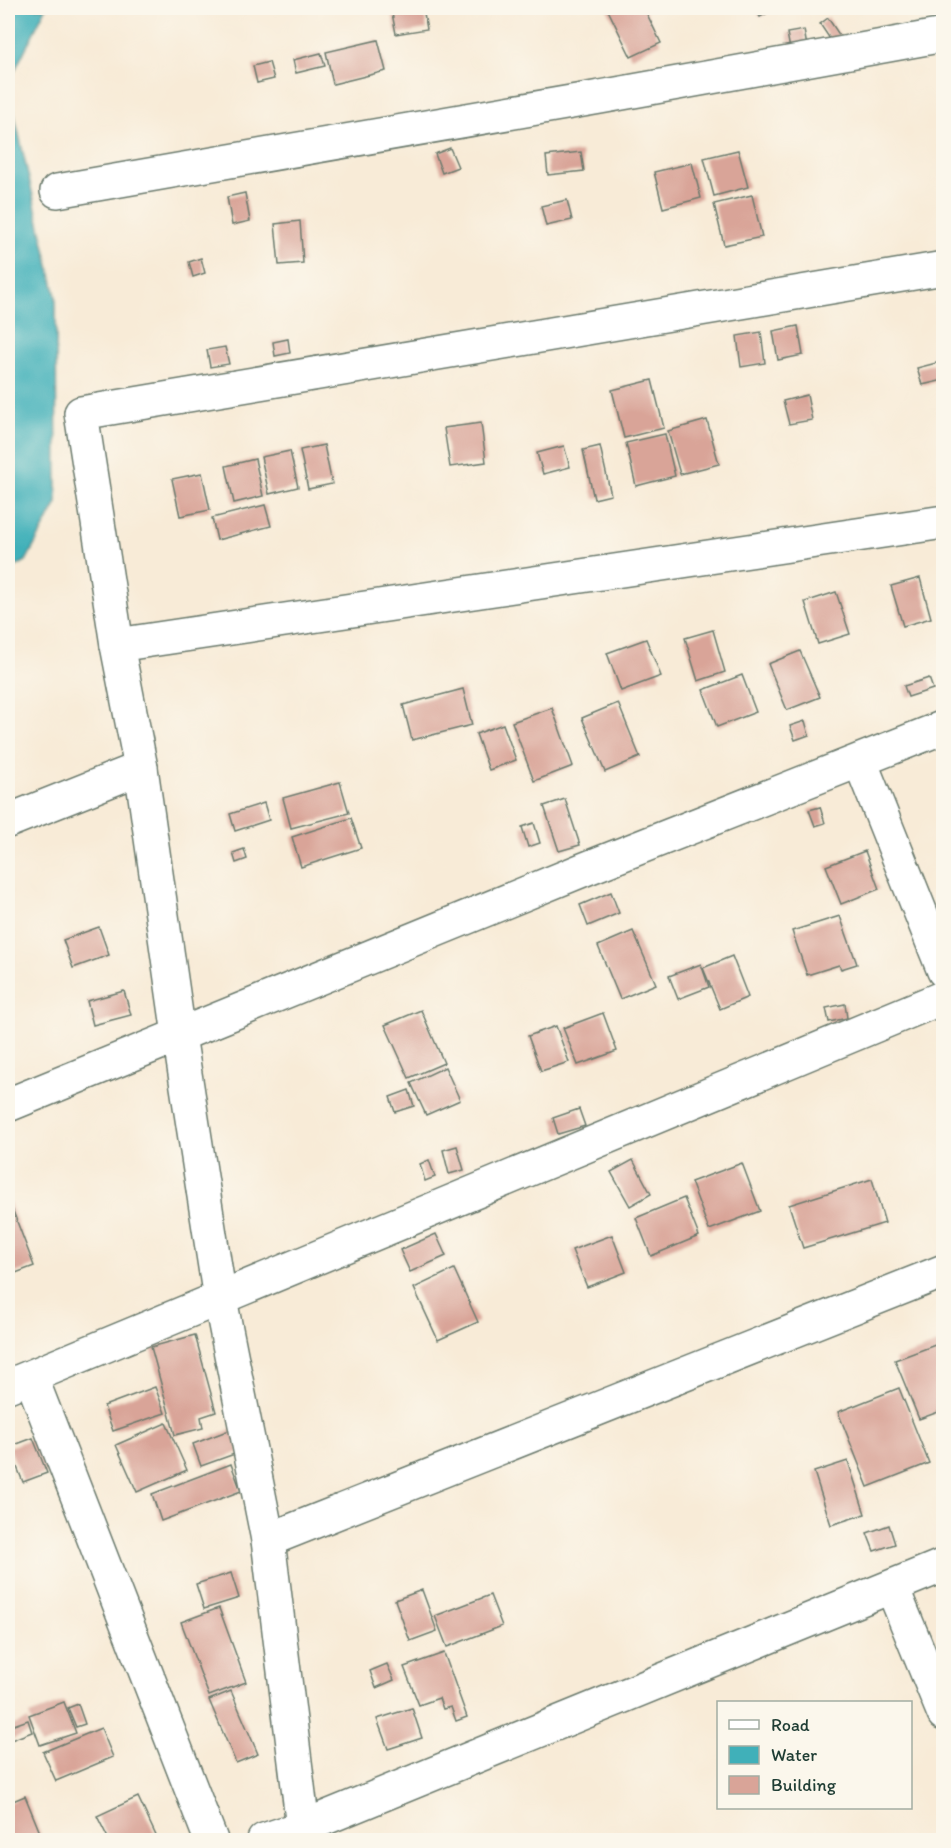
<svg xmlns="http://www.w3.org/2000/svg" width="951" height="1848" font-family="Itim,sans-serif">
<rect width="100%" height="100%" fill="#fbf7ec"/>
<filter id="ink" filterUnits="userSpaceOnUse"><feTurbulence type="fractalNoise" baseFrequency=".0167" numOctaves="2"/><feDisplacementMap in="SourceGraphic" scale="12" xChannelSelector="R" yChannelSelector="G"/><feConvolveMatrix kernelMatrix="1 2 1 2 8 2 1 2 1" color-interpolation-filters="sRGB"/></filter>
<filter id="wash" filterUnits="userSpaceOnUse"><feTurbulence type="fractalNoise" baseFrequency=".008" numOctaves="4" result="noise"/><feDisplacementMap in="SourceGraphic" scale="24" xChannelSelector="R" yChannelSelector="G"/><feGaussianBlur stdDeviation="1.35" result="paint"/><feColorMatrix in="noise" values="0 0 0 0 0 0 0 0 0 0 0 0 0 0 0 0 0 1.4 0 .05"/><feComposite in="paint" operator="in"/></filter>
<g filter="url(#wash)">
<rect width="100%" height="100%" fill="#f8ebd7"/>
<g fill="#40b0b9" stroke="#307676" stroke-width="1.5">
<polygon points="8,8 46,8 8,84"/>
<polygon points="8,87 56,296 57,503 26,561 8,571"/>
</g>
<g id="blocks">
<g fill="#d9a498">
<polygon points="391,8 423,8 427,29 396,34"/>
<polygon points="607,8 644,8 661,43 631,57"/>
<polygon points="755,8 777,8 760,17"/>
<polygon points="828,18 840,36 832,42 820,24"/>
<polygon points="804,30 808,52 791,55 787,33"/>
<polygon points="378,40 386,71 333,84 326,52"/>
<polygon points="321,53 325,66 296,73 293,60"/>
<polygon points="269,62 274,79 257,83 253,66"/>
<polygon points="450,148 458,167 442,173 435,154"/>
<polygon points="738,150 748,187 714,196 704,158"/>
<polygon points="581,152 584,171 548,175 546,156"/>
<polygon points="692,163 701,198 663,208 654,172"/>
<polygon points="245,193 250,221 232,225 227,197"/>
<polygon points="752,195 762,237 724,245 714,204"/>
<polygon points="567,200 572,220 546,226 541,206"/>
<polygon points="300,221 303,263 279,265 275,224"/>
<polygon points="201,258 205,273 193,277 189,262"/>
<polygon points="798,326 803,355 778,360 773,331"/>
<polygon points="761,332 765,363 741,367 737,336"/>
<polygon points="288,339 290,353 275,356 273,342"/>
<polygon points="225,347 229,364 210,367 207,350"/>
<polygon points="944,361 944,380 922,385 917,368"/>
<polygon points="652,380 664,428 624,438 612,390"/>
<polygon points="807,395 812,420 789,424 783,401"/>
<polygon points="707,420 719,464 680,474 668,431"/>
<polygon points="481,423 486,462 450,467 444,428"/>
<polygon points="665,434 675,476 636,486 626,443"/>
<polygon points="324,445 332,484 308,489 300,450"/>
<polygon points="564,446 570,467 543,474 537,453"/>
<polygon points="600,446 611,495 594,499 583,450"/>
<polygon points="290,451 298,487 269,494 261,457"/>
<polygon points="255,459 263,496 234,503 226,466"/>
<polygon points="202,473 210,510 180,516 172,479"/>
<polygon points="265,505 271,526 217,540 212,518"/>
<polygon points="920,578 931,618 903,626 891,586"/>
<polygon points="836,592 850,634 818,644 805,602"/>
<polygon points="713,630 725,672 698,681 685,638"/>
<polygon points="646,639 661,676 621,691 607,653"/>
<polygon points="800,651 820,697 787,710 768,664"/>
<polygon points="742,675 756,712 717,727 703,690"/>
<polygon points="929,678 933,689 908,697 904,686"/>
<polygon points="463,689 472,725 412,740 403,705"/>
<polygon points="618,703 640,757 605,772 582,718"/>
<polygon points="552,708 573,766 534,781 512,722"/>
<polygon points="805,721 809,735 795,740 790,726"/>
<polygon points="503,724 516,760 489,770 476,734"/>
<polygon points="340,782 349,813 291,828 283,798"/>
<polygon points="565,799 580,845 559,851 544,806"/>
<polygon points="264,803 269,820 235,831 230,814"/>
<polygon points="820,807 825,823 815,826 809,810"/>
<polygon points="351,818 361,848 301,867 292,837"/>
<polygon points="534,823 540,843 528,847 522,827"/>
<polygon points="244,849 247,859 236,863 233,853"/>
<polygon points="865,851 879,889 841,904 826,866"/>
<polygon points="611,892 619,913 588,926 580,905"/>
<polygon points="840,916 857,964 841,969 839,965 807,975 792,931"/>
<polygon points="99,927 109,955 73,968 63,940"/>
<polygon points="633,931 656,984 620,999 598,946"/>
<polygon points="732,956 748,997 720,1009 703,968"/>
<polygon points="701,964 709,987 678,999 669,976"/>
<polygon points="124,991 131,1015 93,1025 87,1001"/>
<polygon points="845,1004 847,1018 829,1022 826,1008"/>
<polygon points="421,1010 444,1063 409,1078 385,1025"/>
<polygon points="603,1013 617,1051 578,1065 563,1028"/>
<polygon points="556,1026 569,1062 541,1071 528,1036"/>
<polygon points="445,1067 460,1100 426,1115 411,1083"/>
<polygon points="409,1090 414,1106 395,1112 390,1097"/>
<polygon points="579,1109 585,1126 558,1134 553,1118"/>
<polygon points="457,1146 464,1170 449,1174 443,1150"/>
<polygon points="429,1160 435,1177 425,1181 420,1164"/>
<polygon points="633,1160 651,1194 630,1206 611,1172"/>
<polygon points="742,1163 760,1211 709,1230 691,1182"/>
<polygon points="872,1179 885,1223 803,1248 789,1205"/>
<polygon points="8,1198 34,1266 8,1276"/>
<polygon points="684,1198 699,1236 651,1256 636,1218"/>
<polygon points="436,1234 446,1256 410,1272 400,1250"/>
<polygon points="612,1235 626,1272 587,1287 572,1250"/>
<polygon points="454,1269 478,1322 438,1340 414,1288"/>
<polygon points="195,1335 216,1412 201,1417 203,1428 175,1435 151,1347"/>
<polygon points="943,1342 944,1410 919,1419 895,1360"/>
<polygon points="155,1387 165,1413 113,1431 104,1406"/>
<polygon points="899,1388 929,1463 868,1487 838,1412"/>
<polygon points="166,1423 187,1470 137,1492 116,1445"/>
<polygon points="232,1429 240,1452 201,1466 193,1444"/>
<polygon points="33,1438 47,1473 23,1482 9,1447"/>
<polygon points="848,1461 865,1514 831,1525 814,1472"/>
<polygon points="231,1464 241,1491 161,1521 152,1494"/>
<polygon points="889,1525 895,1544 874,1551 867,1533"/>
<polygon points="231,1573 239,1598 204,1609 196,1584"/>
<polygon points="422,1590 437,1631 410,1641 395,1600"/>
<polygon points="490,1595 502,1626 447,1647 435,1616"/>
<polygon points="219,1608 246,1682 209,1696 181,1622"/>
<polygon points="444,1653 467,1717 456,1721 451,1707 443,1709 439,1698 419,1705 404,1667"/>
<polygon points="387,1664 394,1680 376,1688 370,1671"/>
<polygon points="231,1691 258,1754 236,1763 209,1700"/>
<polygon points="64,1702 76,1733 40,1745 29,1715"/>
<polygon points="78,1704 85,1724 76,1727 68,1708"/>
<polygon points="412,1708 422,1738 388,1749 377,1719"/>
<polygon points="28,1720 32,1732 11,1740 8,1727"/>
<polygon points="101,1728 113,1757 56,1781 43,1752"/>
<polygon points="25,1796 43,1840 8,1840 8,1803"/>
<polygon points="138,1797 158,1840 109,1840 97,1816"/>
</g>
</g>
</g>
<g filter="url(#ink)">
<use href="#blocks" fill-opacity="0" stroke="#6b7a6d" stroke-width="1.5"/>
<g fill="none" stroke-linecap="round" stroke-linejoin="round">
<g stroke="#6b7a6d" stroke-width="36">
<g id="minor">
<polyline points="57,191 600,97 944,35"/>
<polyline points="117,645 944,522"/>
<polyline points="860,761 944,971"/>
<polyline points="8,821 141,768"/>
<polyline points="8,1105 585,869 944,727"/>
<polyline points="31,1377 211,1840"/>
<polyline points="8,1386 944,997"/>
<polyline points="268,1540 944,1271"/>
<polyline points="892,1587 944,1714"/>
<polyline points="303,1827 268,1540 220,1299 179,1035 141,768 117,645 81,413 944,268"/>
<polyline points="264,1840 303,1827 944,1565"/>
</g>
</g>
<use href="#minor" stroke="#fff" stroke-width="33"/>
</g>
</g>
<rect width="951" height="1848" fill="none" stroke="#fbf7ec" stroke-width="30"/>
<rect x="717" y="1701" width="195" height="108" fill="#fbf7ec" stroke="#a3ada2" stroke-width="1.5"/>
<rect x="729" y="1720" width="30" height="9" fill="#ffffff" stroke="#a3ada2" stroke-width="1.5"/>
<text x="771" y="1731" font-size="18" fill="#1f3d34">Road</text>
<rect x="729" y="1746" width="30" height="18" fill="#40b0b9" stroke="#a3ada2" stroke-width="1.5"/>
<text x="771" y="1761" font-size="18" fill="#1f3d34">Water</text>
<rect x="729" y="1776" width="30" height="18" fill="#d9a498" stroke="#a3ada2" stroke-width="1.5"/>
<text x="771" y="1791" font-size="18" fill="#1f3d34">Building</text>
</svg>
